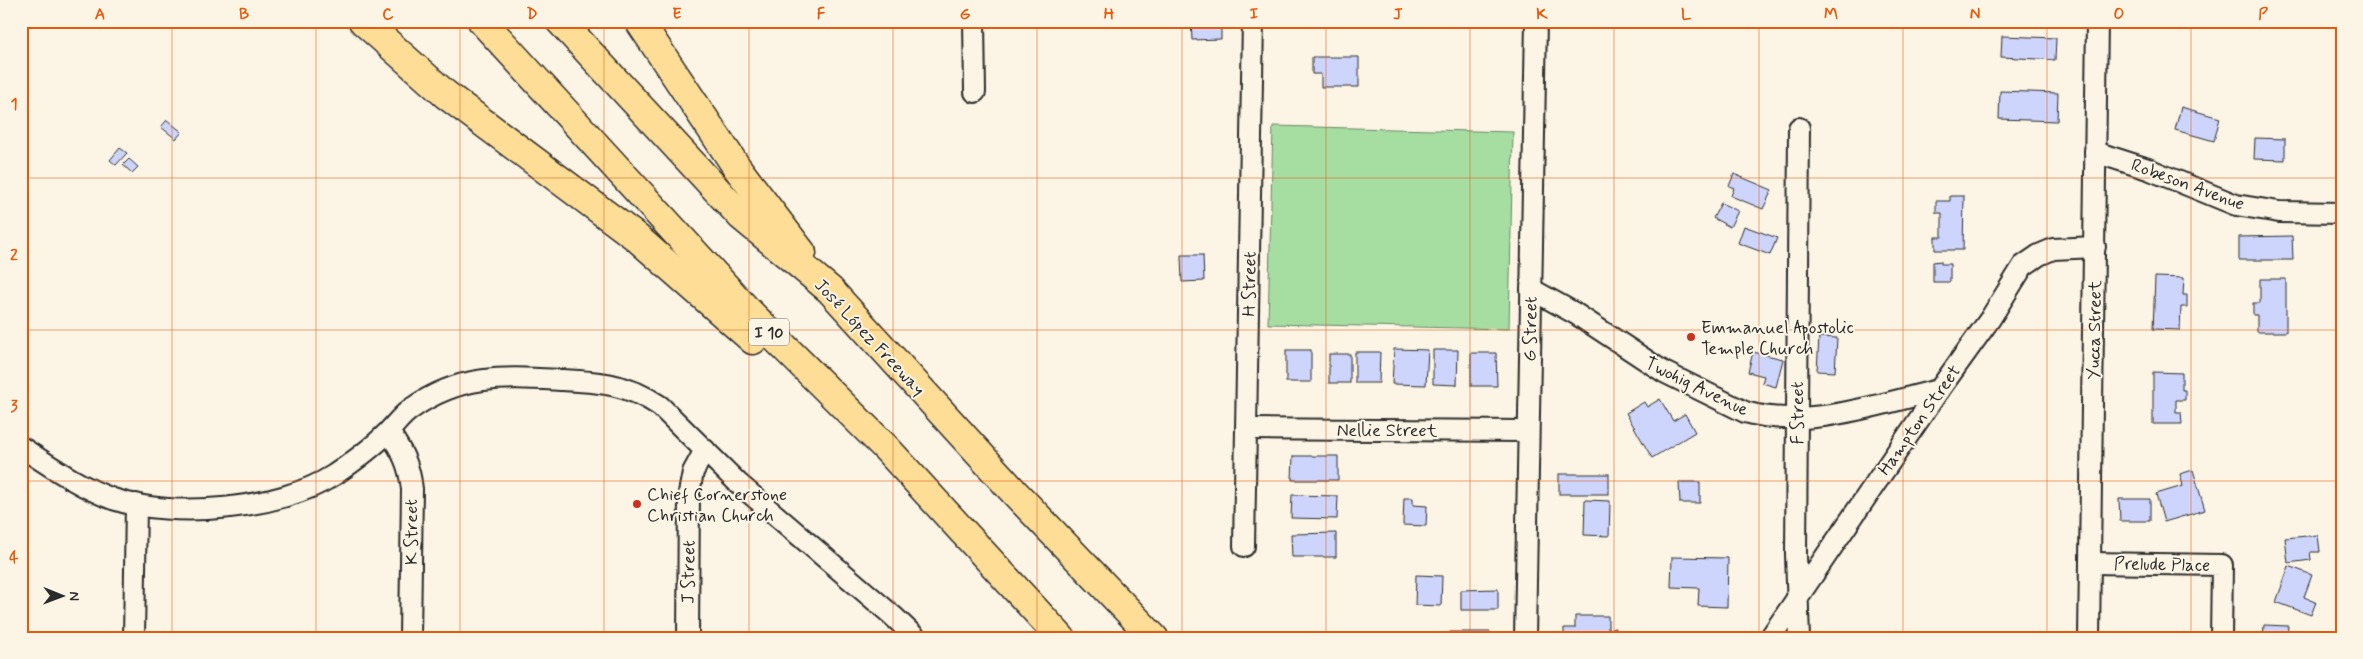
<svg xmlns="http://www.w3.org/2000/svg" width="2363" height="659" font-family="Mynerve,sans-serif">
<rect width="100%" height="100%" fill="#fcf5e5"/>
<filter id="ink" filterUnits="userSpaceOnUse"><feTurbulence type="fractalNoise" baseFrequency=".02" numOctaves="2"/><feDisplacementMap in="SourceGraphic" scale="10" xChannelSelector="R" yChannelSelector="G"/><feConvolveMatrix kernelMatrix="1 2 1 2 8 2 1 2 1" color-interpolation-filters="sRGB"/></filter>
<g filter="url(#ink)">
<polygon fill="#a6dea2" stroke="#688466" points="1273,126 1513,132 1509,329 1268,324"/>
<g fill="#cdd5fd" stroke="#2b2b2b">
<polygon points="1191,21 1221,21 1221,39 1192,40"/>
<polygon points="2002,36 2056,38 2055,60 2001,57"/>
<polygon points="1312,57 1359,57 1359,87 1321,87 1321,74 1312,74"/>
<polygon points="2000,91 2058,93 2057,121 1999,119"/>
<polygon points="2181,107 2220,118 2214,141 2175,130"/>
<polygon points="167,120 182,132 176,139 161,127"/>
<polygon points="2255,138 2285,139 2285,160 2254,159"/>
<polygon points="120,148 127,153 116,165 110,160"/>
<polygon points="129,159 138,167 132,173 123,165"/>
<polygon points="1734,174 1772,190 1763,209 1731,196 1734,188 1729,186"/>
<polygon points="1950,196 1964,196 1963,250 1935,250 1935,237 1942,237 1942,213 1936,213 1936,201 1950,201"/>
<polygon points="1721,203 1738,211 1730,227 1713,218"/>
<polygon points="1744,226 1777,238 1770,255 1738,243"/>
<polygon points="2292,236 2293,260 2239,260 2239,237"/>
<polygon points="1181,255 1203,255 1204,281 1182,282"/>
<polygon points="1941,261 1941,264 1950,264 1950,282 1933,282 1933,262"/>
<polygon points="2155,277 2184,278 2183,295 2187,295 2187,307 2181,307 2180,330 2153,329"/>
<polygon points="2260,279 2286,279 2286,332 2257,332 2257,315 2253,315 2253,303 2260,303"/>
<polygon points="1819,337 1837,338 1835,372 1817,371"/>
<polygon points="1394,349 1428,350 1426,385 1392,384"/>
<rect x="1286" y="350" width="25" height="32"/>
<polygon points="1433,350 1458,350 1457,385 1433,384"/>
<polygon points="1355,352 1380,352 1379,383 1355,383"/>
<polygon points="1753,352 1783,359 1776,387 1762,383 1764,376 1748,372"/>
<polygon points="1471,353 1496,353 1497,386 1471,386"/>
<rect x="1329" y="354" width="21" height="29"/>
<polygon points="2153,372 2182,373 2182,390 2185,390 2185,400 2176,400 2176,412 2181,412 2182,424 2153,424"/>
<polygon points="1660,399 1673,421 1685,414 1695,432 1652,458 1626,413 1644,402 1647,407"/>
<polygon points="1293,456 1338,456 1338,480 1292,480"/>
<polygon points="2193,470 2205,510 2164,522 2156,494 2183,486 2180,474"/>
<rect x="1559" y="474" width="50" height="20"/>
<polygon points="1679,482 1700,482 1700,503 1680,503"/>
<polygon points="1292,495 1338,496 1337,519 1291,518"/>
<polygon points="1404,498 1413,498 1413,505 1427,506 1426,526 1403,525"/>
<polygon points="2119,499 2150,499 2150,521 2120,521"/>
<polygon points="1585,500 1610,501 1609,536 1584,535"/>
<polygon points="1336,533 1336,557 1292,557 1291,534"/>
<polygon points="2318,535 2320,552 2310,552 2311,560 2288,563 2285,538"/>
<polygon points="1672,557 1728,558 1727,607 1698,606 1699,588 1671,587"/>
<polygon points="2289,566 2312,575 2304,597 2316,602 2311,615 2276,602"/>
<polygon points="1416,575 1442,576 1441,606 1415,605"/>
<polygon points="1498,589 1498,610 1461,610 1461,590"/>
<polygon points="1575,616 1608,616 1608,629 1616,628 1616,638 1564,638 1564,628 1575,628"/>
<polygon points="2264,625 2288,626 2287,638 2263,638"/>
<rect x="1450" y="632" width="40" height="6"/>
</g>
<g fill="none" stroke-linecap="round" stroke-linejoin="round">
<g stroke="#2b2b2b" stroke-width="24">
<g id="minor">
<polyline points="974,21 975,92"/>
<polyline points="1799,128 1796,555 1799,638"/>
<polyline points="2095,152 2148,169 2236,205 2279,212 2342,213"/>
<path d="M1531 289 1576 314 1664 372 1745 412C1808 430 1877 404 1939 390"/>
<polyline points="1246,429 1528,431"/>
<path d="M389 432C403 453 409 464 412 489L410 638"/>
<path d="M21 447C50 466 80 487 113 499 173 519 280 510 334 475 353 462 371 449 387 433 395 425 402 415 411 409 460 374 503 377 560 380 599 382 626 383 660 406L738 483 893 616 916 638"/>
<polyline points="1244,546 1253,21"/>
<polyline points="2090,563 2222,565 2221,638"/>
<polyline points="134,638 136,504"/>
<polyline points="688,638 689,493 693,472 705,450"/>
<polyline points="1525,638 1536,21"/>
<polyline points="1770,638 1939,390 1990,319 2023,266 2039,255 2053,249 2095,247"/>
<polyline points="2089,638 2097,21"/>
</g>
</g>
<g stroke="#2b2b2b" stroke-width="31">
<g id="highway">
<polyline points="363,21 445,94 636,237 753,340"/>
<polyline points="482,21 746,309 886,448 1061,638"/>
<polyline points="560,21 741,216 830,290 1015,493 1154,638"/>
<polyline points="639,21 738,169 802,253"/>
</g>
</g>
<use href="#minor" stroke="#fcf5e5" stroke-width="20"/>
<use href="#highway" stroke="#fedd96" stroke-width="28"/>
</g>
</g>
<path fill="none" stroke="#e8590c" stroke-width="1" stroke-opacity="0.55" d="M172 21V638M316 21V638M460 21V638M604 21V638M749 21V638M893 21V638M1037 21V638M1182 21V638M1326 21V638M1470 21V638M1614 21V638M1759 21V638M1903 21V638M2047 21V638M2191 21V638M21 178H2342M21 330H2342M21 481H2342"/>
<g fill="#c8321e" stroke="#fcf5e5" stroke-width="2">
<circle cx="1691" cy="337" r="5"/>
<circle cx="637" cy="504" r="5"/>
</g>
<g text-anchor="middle" stroke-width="4" stroke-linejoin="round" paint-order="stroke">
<rect fill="#fcf5e5" stroke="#6a6863" stroke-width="1" x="749" y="318.5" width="40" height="27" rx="4"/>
<g font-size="16" font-weight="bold" fill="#2b2b2b">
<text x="769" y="338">I 10</text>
</g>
<g font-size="18" fill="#2b2b2b" stroke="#fcf5e5">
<text transform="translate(2188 184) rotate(20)" y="6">Robeson Avenue</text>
<text transform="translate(1249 284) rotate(-89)" y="6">H Street</text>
<text transform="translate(1530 329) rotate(-89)" y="6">G Street</text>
<text transform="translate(2094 330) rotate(-89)" y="6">Yucca Street</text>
<text transform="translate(870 337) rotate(47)" y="6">José López Freeway</text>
<text transform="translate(1697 386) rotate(26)" y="6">Twohig Avenue</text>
<text transform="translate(1797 413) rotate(-90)" y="6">F Street</text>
<text transform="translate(1919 420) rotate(-55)" y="6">Hampton Street</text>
<text x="1387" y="436">Nellie Street</text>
<text transform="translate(411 532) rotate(-90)" y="6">K Street</text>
<text transform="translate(2162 564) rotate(1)" y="6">Prelude Place</text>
<text transform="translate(688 572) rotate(-89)" y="6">J Street</text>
</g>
<g font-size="18" fill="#2b2b2b" stroke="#fcf5e5" text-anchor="start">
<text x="1701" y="333">Emmanuel Apostolic<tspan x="1701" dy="21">Temple Church</tspan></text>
<text x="647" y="500">Chief Cornerstone<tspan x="647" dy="21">Christian Church</tspan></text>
</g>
</g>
<rect width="2363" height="659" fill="none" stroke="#fcf5e5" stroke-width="55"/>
<g transform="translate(62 596) rotate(91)" stroke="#fcf5e5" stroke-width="4" paint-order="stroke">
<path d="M0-4L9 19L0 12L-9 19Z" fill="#2b2b2b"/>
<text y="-8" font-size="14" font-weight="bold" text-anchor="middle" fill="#2b2b2b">N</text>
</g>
<rect x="28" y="28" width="2308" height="604" fill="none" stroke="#e8590c" stroke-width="2"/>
<g font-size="16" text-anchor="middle" font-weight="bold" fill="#e8590c">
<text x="100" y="19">A</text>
<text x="244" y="19">B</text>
<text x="388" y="19">C</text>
<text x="532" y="19">D</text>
<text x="677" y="19">E</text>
<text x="821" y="19">F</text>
<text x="965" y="19">G</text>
<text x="1109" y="19">H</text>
<text x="1254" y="19">I</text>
<text x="1398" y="19">J</text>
<text x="1542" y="19">K</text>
<text x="1686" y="19">L</text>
<text x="1831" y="19">M</text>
<text x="1975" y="19">N</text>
<text x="2119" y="19">O</text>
<text x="2263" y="19">P</text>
<text x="14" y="109">1</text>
<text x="14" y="260">2</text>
<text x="14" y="411">3</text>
<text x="14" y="562">4</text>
</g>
</svg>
